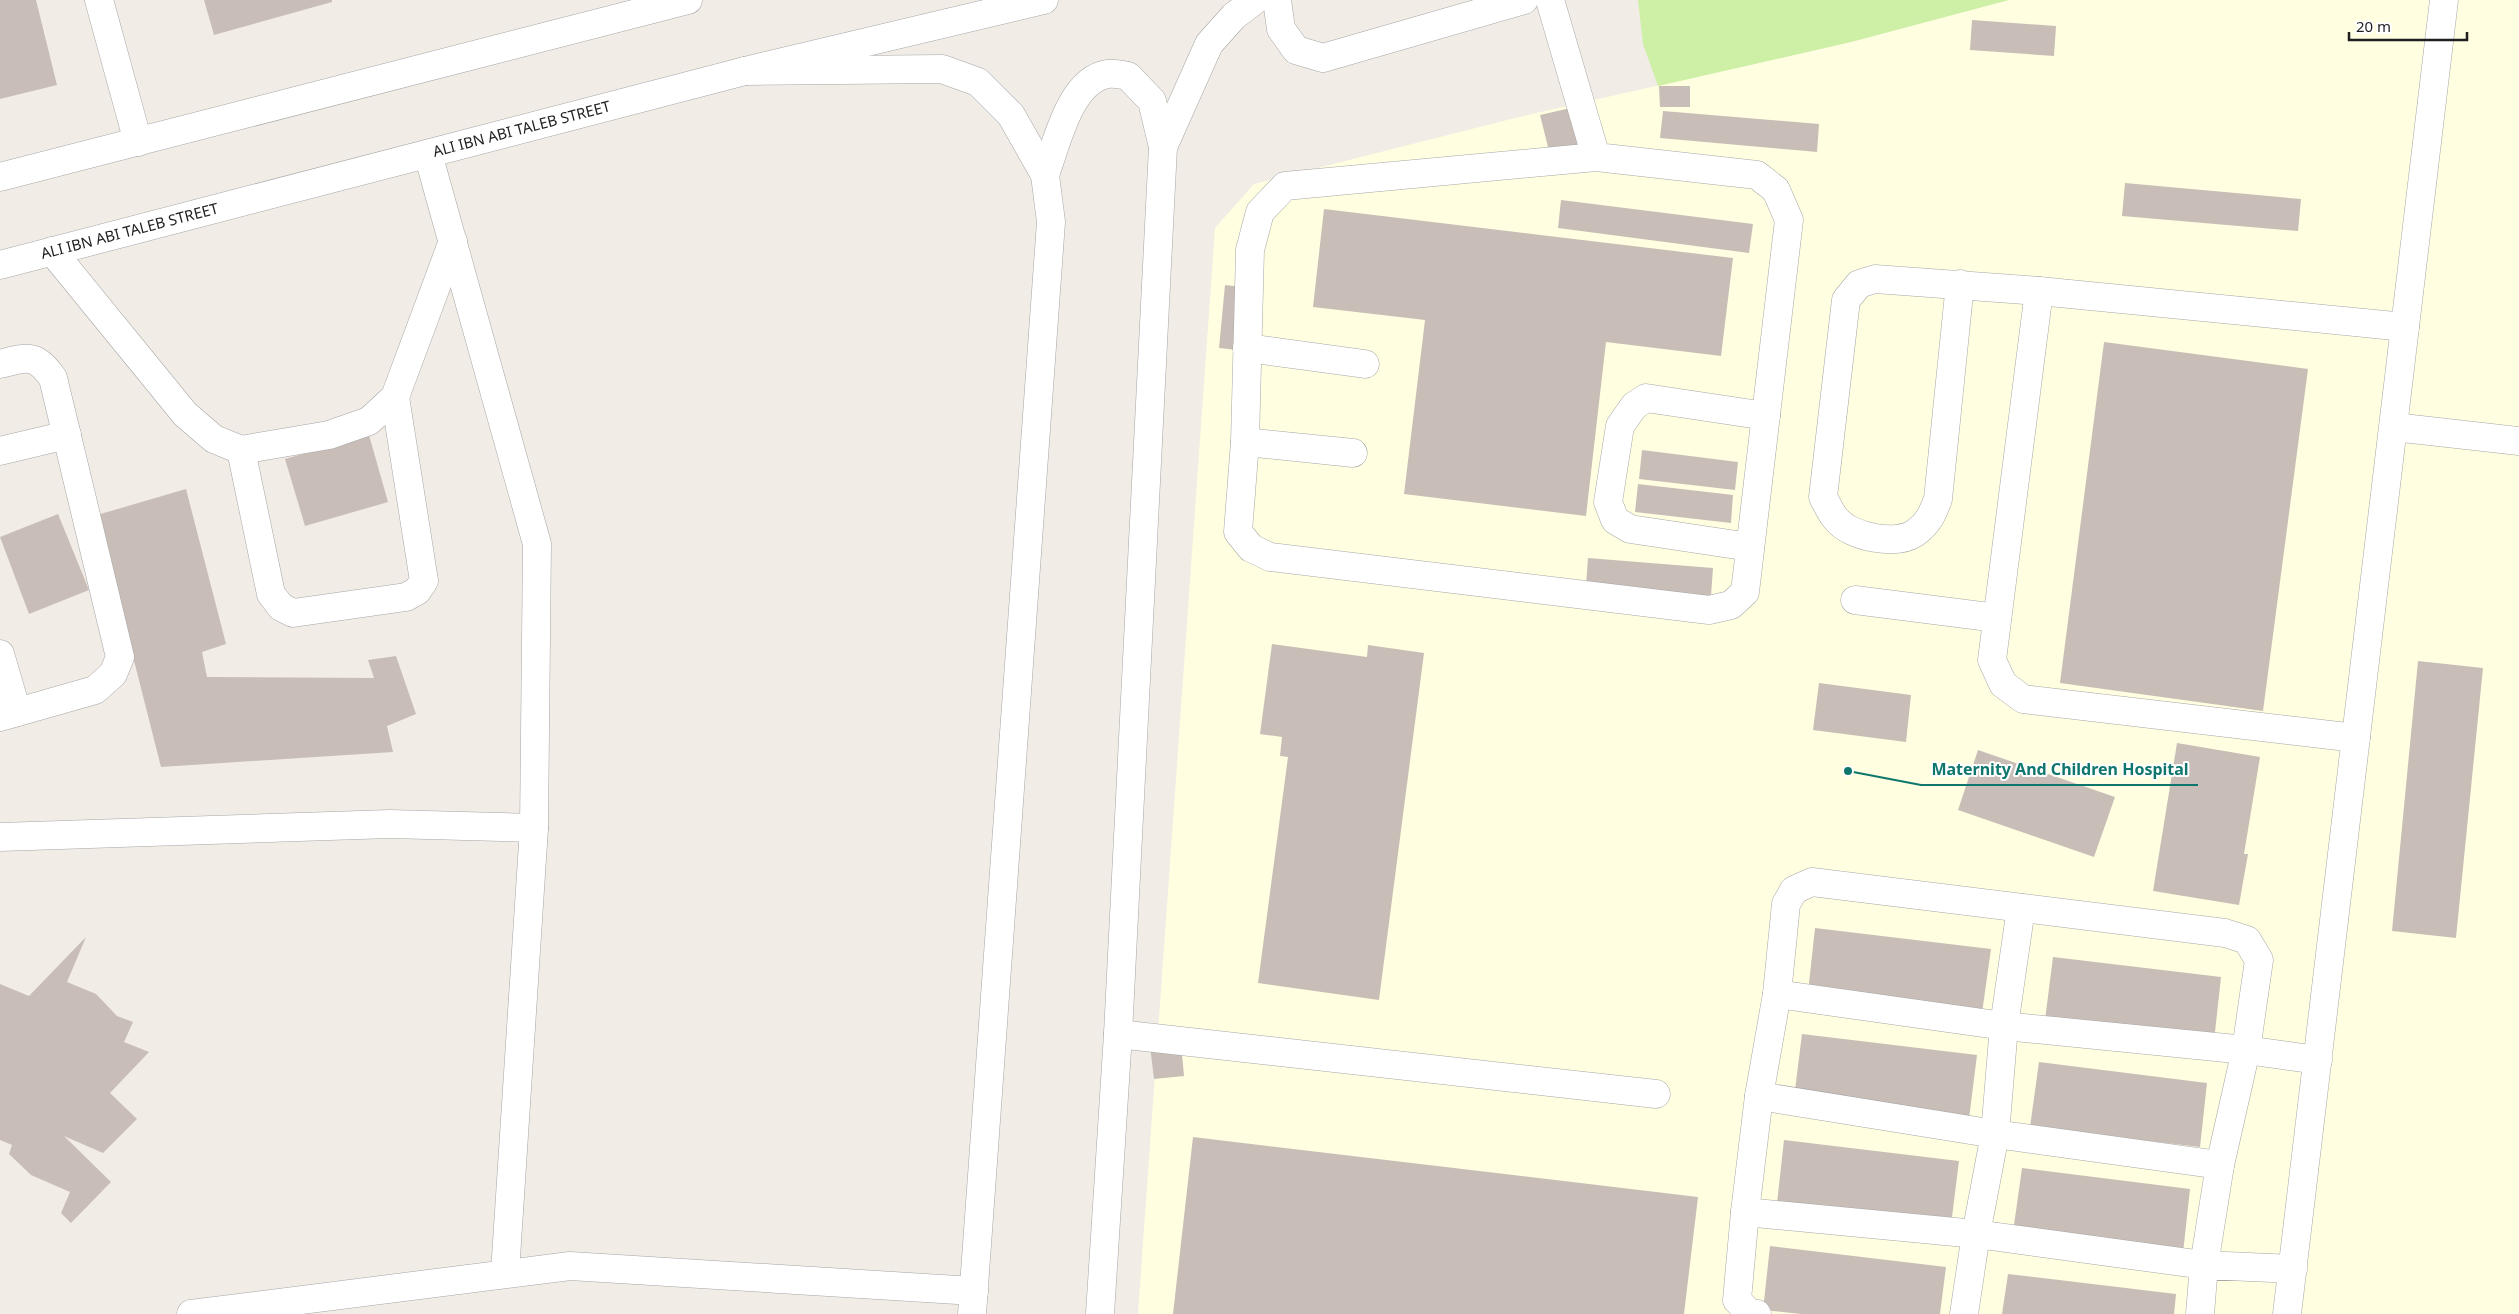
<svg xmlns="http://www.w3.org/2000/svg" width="2519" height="1314" font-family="'Noto Sans',sans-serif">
<rect width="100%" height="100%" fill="#f1ece5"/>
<polygon fill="#fffee0" points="2007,0 2519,0 2519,1314 1138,1314 1215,228 1254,184 1519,117 1851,42"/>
<polygon fill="#cdf0a6" points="1638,0 2009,0 1851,42 1658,86 1643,44"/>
<g fill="#c9beb7">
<polygon points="0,0 36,0 57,85 0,99"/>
<polygon points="204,0 332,0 332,2 214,35"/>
<polygon points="1972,20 2056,26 2054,56 1970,50"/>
<polygon points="1659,86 1690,86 1690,107 1660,107"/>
<polygon points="1575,107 1585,147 1550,155 1540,115"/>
<polygon points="1663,111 1819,124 1817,152 1660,138"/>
<polygon points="2125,183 2301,199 2298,231 2122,216"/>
<polygon points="1561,200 1753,224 1749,253 1558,228"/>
<polygon points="1324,209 1733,258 1721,356 1606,342 1586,516 1404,494 1425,320 1313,307"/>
<polygon points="1225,285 1243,287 1237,350 1219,348"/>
<polygon points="2104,342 2308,369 2263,711 2060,683"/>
<polygon points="369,435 388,502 305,526 285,459"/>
<polygon points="1642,450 1738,462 1735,490 1639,479"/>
<polygon points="1638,484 1733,495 1731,523 1635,512"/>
<polygon points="186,489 226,644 202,652 207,677 374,678 368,660 396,656 416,714 387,726 393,752 161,767 97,515"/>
<polygon points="58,514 89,590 29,614 0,537"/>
<polygon points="1588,558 1713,568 1711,596 1586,586"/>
<polygon points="1272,644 1367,657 1368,645 1424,653 1379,1000 1258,983 1288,757 1280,756 1282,737 1260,734"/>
<polygon points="2418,661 2483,668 2456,938 2392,931"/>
<polygon points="1819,683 1911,695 1906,742 1813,730"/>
<polygon points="2177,743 2260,757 2244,854 2248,854 2239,905 2153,891"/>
<polygon points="1978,750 2115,797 2094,857 1958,810"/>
<polygon points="1815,928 1991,949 1982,1013 1808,992"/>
<polygon points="86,937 67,982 96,994 117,1016 133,1022 124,1042 149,1052 110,1093 137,1119 103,1153 64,1136 111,1182 71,1223 61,1213 70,1192 31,1175 9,1154 12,1145 0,1140 0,984 29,996"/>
<polygon points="2053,957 2221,977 2214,1041 2045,1020"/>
<polygon points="1802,1034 1977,1055 1969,1119 1794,1098"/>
<polygon points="1181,1043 1184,1076 1154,1079 1150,1046"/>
<polygon points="2039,1062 2207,1083 2200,1147 2030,1127"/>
<polygon points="1193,1137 1698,1197 1684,1314 1173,1314"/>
<polygon points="1784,1140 1959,1161 1951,1225 1777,1203"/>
<polygon points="2022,1168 2190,1189 2183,1253 2013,1232"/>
<polygon points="1770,1246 1946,1267 1940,1314 1801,1314 1763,1310"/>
<polygon points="2008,1274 2176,1294 2174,1314 2002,1314"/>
</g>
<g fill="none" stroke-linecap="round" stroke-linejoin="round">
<g stroke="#a6a6a6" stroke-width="29">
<g id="minor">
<polyline points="99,0 138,142"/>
<polyline points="1277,0 1281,29 1296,50 1323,58 1524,0"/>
<polyline points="1550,0 1596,157 1757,175 1776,190 1789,220 1745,592 1731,605 1709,610 1270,557 1251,548 1238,532 1245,442 1250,250 1260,212 1285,186 1596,157"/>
<polyline points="745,71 942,69 978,82 1011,115 1045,175 1051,222 972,1314"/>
<polyline points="428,154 537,544 534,828 505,1273"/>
<path d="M1045 175C1056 145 1070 79 1108 74 1114 73 1122 75 1128 76L1152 101 1163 147"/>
<polyline points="0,177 688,0"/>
<polyline points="52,251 185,414 214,439 241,450 329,435 369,421 395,397 453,241"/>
<path id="s1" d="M0 265 745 71 1044 0"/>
<path d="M1960 284 1938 499C1933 513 1928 524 1915 533 1896 546 1851 537 1837 520 1831 514 1827 504 1823 497L1846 300 1859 284 1875 279 2039 291 2405 327"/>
<polyline points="2039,291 1992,660 2003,684 2023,699 2356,738"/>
<polyline points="1247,348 1365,364"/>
<path d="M0 364C28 357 35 353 53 378L120 657 113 674 95 690 0 717"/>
<polyline points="2394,427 2519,441"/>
<polyline points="1245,442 1353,453"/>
<polyline points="241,450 271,594 281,607 293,613 406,597 417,591 424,581 395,397"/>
<polyline points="0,451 67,435"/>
<polyline points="1750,547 1630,529 1615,520 1608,502 1620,426 1634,406 1646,398 1766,416"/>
<polyline points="1855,600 1997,618"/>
<polyline points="0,654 17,712"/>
<polyline points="0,837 390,824 534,828"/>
<polyline points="1777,994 2004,1026 2246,1050 2318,1060"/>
<polyline points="1118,1034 1656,1094"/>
<polyline points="1759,1096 1995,1134 2220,1165"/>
<polyline points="1745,1212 1737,1300 1749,1313 1757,1314"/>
<polyline points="191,1314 570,1266 974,1291"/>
<polyline points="1100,1314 1118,1034 1163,147 1209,44 1234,16 1255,0"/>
<polyline points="1964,1314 1976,1234 1995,1134 2004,1026 2021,908"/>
<polyline points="2200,1314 2204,1265 2220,1165 2246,1050 2259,960 2247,940 2225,933 1812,882 1794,890 1786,904 1777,994 1759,1096 1745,1212 1976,1234 2204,1265 2293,1269"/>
<polyline points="2287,1314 2444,0"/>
</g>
</g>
<use href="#minor" stroke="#fff" stroke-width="28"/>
</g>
<g text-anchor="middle" stroke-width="4" stroke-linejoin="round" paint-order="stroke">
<g font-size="15" fill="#1f1f1f" stroke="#fff">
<text dy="5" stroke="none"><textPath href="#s1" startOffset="539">ALI IBN ABI TALEB STREET</textPath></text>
<text dy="5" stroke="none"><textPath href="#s1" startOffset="134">ALI IBN ABI TALEB STREET</textPath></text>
</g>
</g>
<path fill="none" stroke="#0f766e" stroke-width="2" d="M1848 771L1921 785H2198"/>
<circle fill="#0f766e" stroke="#fff" stroke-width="2" cx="1848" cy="771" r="5"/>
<g font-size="16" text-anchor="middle" font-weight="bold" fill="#0f766e" stroke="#fff" stroke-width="4" stroke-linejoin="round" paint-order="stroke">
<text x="2060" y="775">Maternity And Children Hospital</text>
</g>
<path d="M2349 32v8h118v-8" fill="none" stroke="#1f1f1f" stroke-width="2.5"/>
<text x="2356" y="32" font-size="15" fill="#1f1f1f" stroke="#ffffff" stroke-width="4" paint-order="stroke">20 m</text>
</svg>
